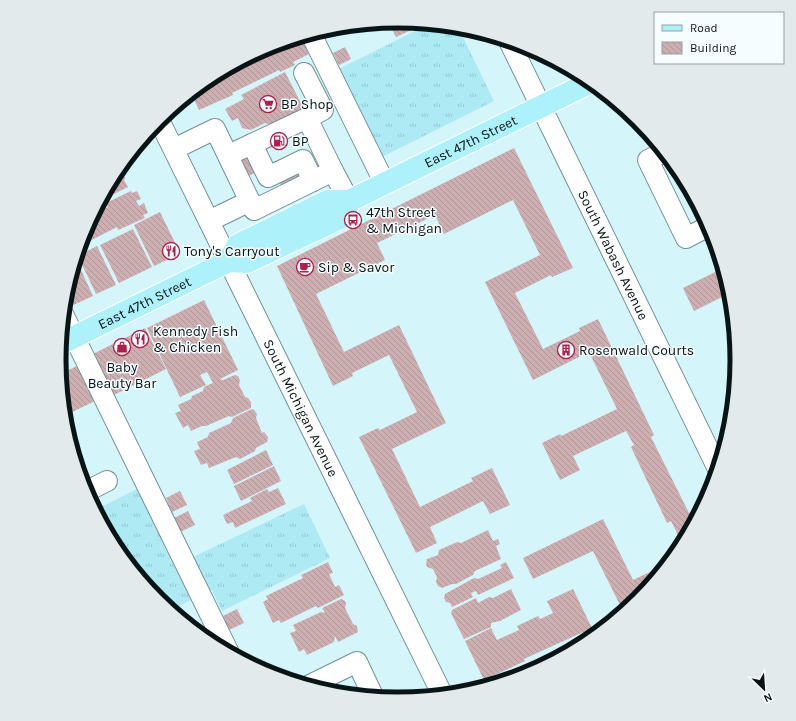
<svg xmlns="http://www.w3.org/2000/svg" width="796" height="721" font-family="Karla,sans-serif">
<defs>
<pattern id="grass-tufts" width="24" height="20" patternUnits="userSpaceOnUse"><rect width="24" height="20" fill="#adeaf3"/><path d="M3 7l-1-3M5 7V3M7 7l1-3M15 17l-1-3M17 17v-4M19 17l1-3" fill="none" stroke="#93c8cf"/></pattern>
<pattern id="building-back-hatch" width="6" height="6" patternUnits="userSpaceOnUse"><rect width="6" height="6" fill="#cdafb2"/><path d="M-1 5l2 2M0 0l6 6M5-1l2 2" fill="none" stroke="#af9698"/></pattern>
</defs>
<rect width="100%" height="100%" fill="#d4f6fb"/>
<g fill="url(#grass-tufts)">
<polygon points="429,24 458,27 494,101 380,158 335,71"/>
<polygon points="137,489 174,566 304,504 330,558 222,611 212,590 170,610 158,600 116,549 95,510"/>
</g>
<g fill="url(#building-back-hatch)">
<polygon points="398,21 414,23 424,24 396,37 388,22"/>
<polygon points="301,37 309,54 293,62 295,65 280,72 279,70 232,93 233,95 199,110 191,93 201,85 223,74 225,70 229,68 233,69 251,60 250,57 273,45"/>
<polygon points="345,47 351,59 339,65 333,53"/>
<polygon points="285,72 305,111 276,126 265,123 251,130 242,128 238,118 232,121 225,109 244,99 241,95"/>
<polygon points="514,148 573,268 552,277 551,275 515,293 543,349 580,331 579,328 598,319 654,435 651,437 689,513 693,511 697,518 683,545 671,521 667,523 631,447 634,445 626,431 573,456 580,470 560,480 542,443 560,434 561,436 617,409 589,352 533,380 485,282 540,255 513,200 444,234 435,215 377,243 385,260 316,294 344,352 399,325 446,423 392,449 420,507 473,481 471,478 492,468 510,505 490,514 483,501 430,527 437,543 416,553 359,437 378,428 380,430 417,412 389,355 352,373 353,376 333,386 277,266"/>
<polygon points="248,150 257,172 241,179 231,158"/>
<polygon points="297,167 306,183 285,193 277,177"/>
<polygon points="120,171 123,172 125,178 124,180 128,187 106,198 106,200 100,204 115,173"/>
<polygon points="131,191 132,193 137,191 141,199 136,201 139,206 144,203 148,213 143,215 145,218 118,230 117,227 86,243 83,236 93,213 108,207 106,203"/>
<polygon points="160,212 178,249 177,255 154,266 134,225"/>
<polygon points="133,229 152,267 119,283 100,245"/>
<polygon points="97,246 116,285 96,294 78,256"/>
<polygon points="76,259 93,296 71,306 66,304 64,301 65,294"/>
<polygon points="723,268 730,293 694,311 683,288"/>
<polygon points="204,300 238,370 220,379 223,380 235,375 238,376 240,380 239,385 245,397 248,398 251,402 251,408 232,417 229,416 206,426 202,426 191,431 188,425 183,428 175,413 181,411 178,405 191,399 192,396 203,391 204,387 213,383 207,372 200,375 206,385 180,397 147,328"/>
<polygon points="145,328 166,369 112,396 91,355"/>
<polygon points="77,366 95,401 64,416 60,374"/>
<polygon points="736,372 735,381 734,393 727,377"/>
<polygon points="252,409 254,410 257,414 256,418 262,433 264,432 268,437 267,442 256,448 255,451 240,459 236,457 209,468 207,463 201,465 194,451 200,449 197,442 208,437 209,433 231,423 233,418"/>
<polygon points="266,450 273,465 234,484 227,470"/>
<polygon points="274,466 281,481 241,501 234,486"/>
<polygon points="278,488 286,504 235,528 233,522 227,524 223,515 252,501 250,498 267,489 269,492"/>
<polygon points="180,491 187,505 172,512 166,498"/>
<polygon points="188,511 195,525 180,532 174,518"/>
<polygon points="603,519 633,580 669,563 638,601 623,611 593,551 533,579 523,558"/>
<polygon points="488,530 493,541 498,539 500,544 496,546 501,559 475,571 473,575 456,584 452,584 442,588 438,586 436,582 437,577 433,569 427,567 426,564 427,559 438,555 439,550 457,542 461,543"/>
<polygon points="328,562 333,573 329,574 335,587 339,585 344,595 318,608 316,606 281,623 279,620 273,623 263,602 268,599 266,596 303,578 301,575"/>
<polygon points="506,562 514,578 478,595 476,591 471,593 473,597 452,607 450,603 446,602 444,598 445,594 474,578 478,579 502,568 500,565"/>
<polygon points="511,589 521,610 500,621 491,623 491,627 464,639 451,613 452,610 476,598 478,603 489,597 493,598"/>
<polygon points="573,589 592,628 524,659 525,661 484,680 465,641 491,628 497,640 519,630 517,626 538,616 540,619 553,613 547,601"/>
<polygon points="341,599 345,601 346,604 345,608 353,624 357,626 358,632 338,642 335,636 334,642 307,655 304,649 299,652 290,633 296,631 293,625 321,612 325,613 322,608"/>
<polygon points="237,609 244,623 229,630 223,616"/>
<polygon points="195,623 202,637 189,626"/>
</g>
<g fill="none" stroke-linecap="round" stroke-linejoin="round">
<g stroke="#719095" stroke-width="22">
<g id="minor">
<polyline points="311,34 385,184"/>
<path id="s1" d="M509 41 718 469"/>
<polyline points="304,73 323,110 307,118"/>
<path id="s2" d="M159 120 443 696"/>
<polyline points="252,144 307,118 333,171"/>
<polyline points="174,149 215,129 254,210 333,171 349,201"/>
<polyline points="664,152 648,160 686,238 709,226"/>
<polyline points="228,155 252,144 268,177 303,160 313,181"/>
<polyline points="209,221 250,201"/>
<polyline points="63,314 229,653"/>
<polyline points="85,492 107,481"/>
<polyline points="308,686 357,662 374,698"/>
</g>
</g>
<g stroke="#fff" stroke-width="24">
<g id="major">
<path id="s3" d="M229 261 238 245 328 201H349L591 82"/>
<path id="s4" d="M60 344 229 261 247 262 344 216 349 201"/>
</g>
</g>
<use href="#minor" stroke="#fff" stroke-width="20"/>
<use href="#major" stroke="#adf1fb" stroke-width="22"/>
</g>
<defs>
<g id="supermarket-ring" transform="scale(0.9)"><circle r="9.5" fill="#f6fdfe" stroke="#b01e4b" stroke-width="1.5"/><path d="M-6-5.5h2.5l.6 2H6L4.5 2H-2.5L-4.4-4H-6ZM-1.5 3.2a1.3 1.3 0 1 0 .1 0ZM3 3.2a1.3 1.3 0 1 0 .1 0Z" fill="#b01e4b"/></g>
<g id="fuel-ring" transform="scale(0.9)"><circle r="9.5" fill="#f6fdfe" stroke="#b01e4b" stroke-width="1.5"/><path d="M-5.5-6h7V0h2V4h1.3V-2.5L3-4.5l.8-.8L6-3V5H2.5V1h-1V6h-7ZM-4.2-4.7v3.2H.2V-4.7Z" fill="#b01e4b"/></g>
<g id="bus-ring" transform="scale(0.9)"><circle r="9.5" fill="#f6fdfe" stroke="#b01e4b" stroke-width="1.5"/><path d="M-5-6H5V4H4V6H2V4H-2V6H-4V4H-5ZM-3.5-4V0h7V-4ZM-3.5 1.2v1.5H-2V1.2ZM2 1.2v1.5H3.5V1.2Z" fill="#b01e4b"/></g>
<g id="restaurant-ring" transform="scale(0.9)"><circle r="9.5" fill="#f6fdfe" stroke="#b01e4b" stroke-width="1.5"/><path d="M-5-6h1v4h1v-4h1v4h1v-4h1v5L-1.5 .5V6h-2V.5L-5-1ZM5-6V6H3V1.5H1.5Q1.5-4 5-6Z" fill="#b01e4b"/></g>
<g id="cafe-ring" transform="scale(0.9)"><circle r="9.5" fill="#f6fdfe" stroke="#b01e4b" stroke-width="1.5"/><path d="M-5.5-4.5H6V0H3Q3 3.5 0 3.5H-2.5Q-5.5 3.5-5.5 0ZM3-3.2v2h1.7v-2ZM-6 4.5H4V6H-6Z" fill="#b01e4b"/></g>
<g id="shop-ring" transform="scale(0.9)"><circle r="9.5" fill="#f6fdfe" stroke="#b01e4b" stroke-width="1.5"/><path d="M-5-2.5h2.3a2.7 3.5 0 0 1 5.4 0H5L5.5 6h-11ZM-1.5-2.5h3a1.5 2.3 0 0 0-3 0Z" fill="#b01e4b"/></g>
<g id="building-ring" transform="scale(0.9)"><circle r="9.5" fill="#f6fdfe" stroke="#b01e4b" stroke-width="1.5"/><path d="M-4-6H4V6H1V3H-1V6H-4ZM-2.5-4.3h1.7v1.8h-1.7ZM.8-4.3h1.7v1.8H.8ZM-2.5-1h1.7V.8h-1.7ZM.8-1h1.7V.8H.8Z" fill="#b01e4b"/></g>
</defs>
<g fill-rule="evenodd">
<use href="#supermarket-ring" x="268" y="104"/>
<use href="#fuel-ring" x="279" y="141"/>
<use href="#bus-ring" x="353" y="220"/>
<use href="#restaurant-ring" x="171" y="251"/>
<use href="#cafe-ring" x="305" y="267"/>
<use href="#restaurant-ring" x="140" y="339"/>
<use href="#shop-ring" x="122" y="347"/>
<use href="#building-ring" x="566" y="350"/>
</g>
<g text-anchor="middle" stroke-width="3" stroke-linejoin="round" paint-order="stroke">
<g font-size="14" fill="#081415" stroke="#f6fdfe" text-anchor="start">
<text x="281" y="109">BP Shop</text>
<text x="292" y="146">BP</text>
<text x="366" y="217">47th Street<tspan x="366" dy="16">&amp; Michigan</tspan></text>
<text x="184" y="256">Tony's Carryout</text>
<text x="318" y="272">Sip &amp; Savor</text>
<text x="153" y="336">Kennedy Fish<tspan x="153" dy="16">&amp; Chicken</tspan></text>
<text x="579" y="355">Rosenwald Courts</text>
<text x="122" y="372" text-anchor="middle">Baby<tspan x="122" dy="16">Beauty Bar</tspan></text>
</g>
<g font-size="14" fill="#081415" stroke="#f6fdfe">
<text dy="5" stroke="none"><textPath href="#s3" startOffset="275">East 47th Street</textPath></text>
<text dy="5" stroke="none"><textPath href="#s1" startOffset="238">South Wabash Avenue</textPath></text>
<text dy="5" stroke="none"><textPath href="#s4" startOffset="94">East 47th Street</textPath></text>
<text dy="5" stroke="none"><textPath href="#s2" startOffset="321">South Michigan Avenue</textPath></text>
</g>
</g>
<path d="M0 0H796V721H0ZM66 360a332 332 0 1 1 664 0a332 332 0 1 1-664 0Z" fill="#e3eaeb" fill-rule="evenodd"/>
<path fill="none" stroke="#081415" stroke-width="5" d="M66 360a332 332 0 1 1 664 0a332 332 0 1 1-664 0Z"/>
<rect x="654" y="12" width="130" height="52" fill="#f6fdfe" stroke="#97a0a1"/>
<rect x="662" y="25" width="20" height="6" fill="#adf1fb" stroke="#97a0a1"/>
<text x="690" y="32" font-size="12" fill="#081415">Road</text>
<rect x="662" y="42" width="20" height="12" fill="url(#building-back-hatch)" stroke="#97a0a1"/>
<text x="690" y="52" font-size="12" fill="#081415">Building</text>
<g transform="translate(764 689) rotate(155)" stroke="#f6fdfe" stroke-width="3" paint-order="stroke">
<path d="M0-3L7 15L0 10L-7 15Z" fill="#081415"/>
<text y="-6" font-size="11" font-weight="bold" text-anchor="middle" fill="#081415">N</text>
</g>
</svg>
